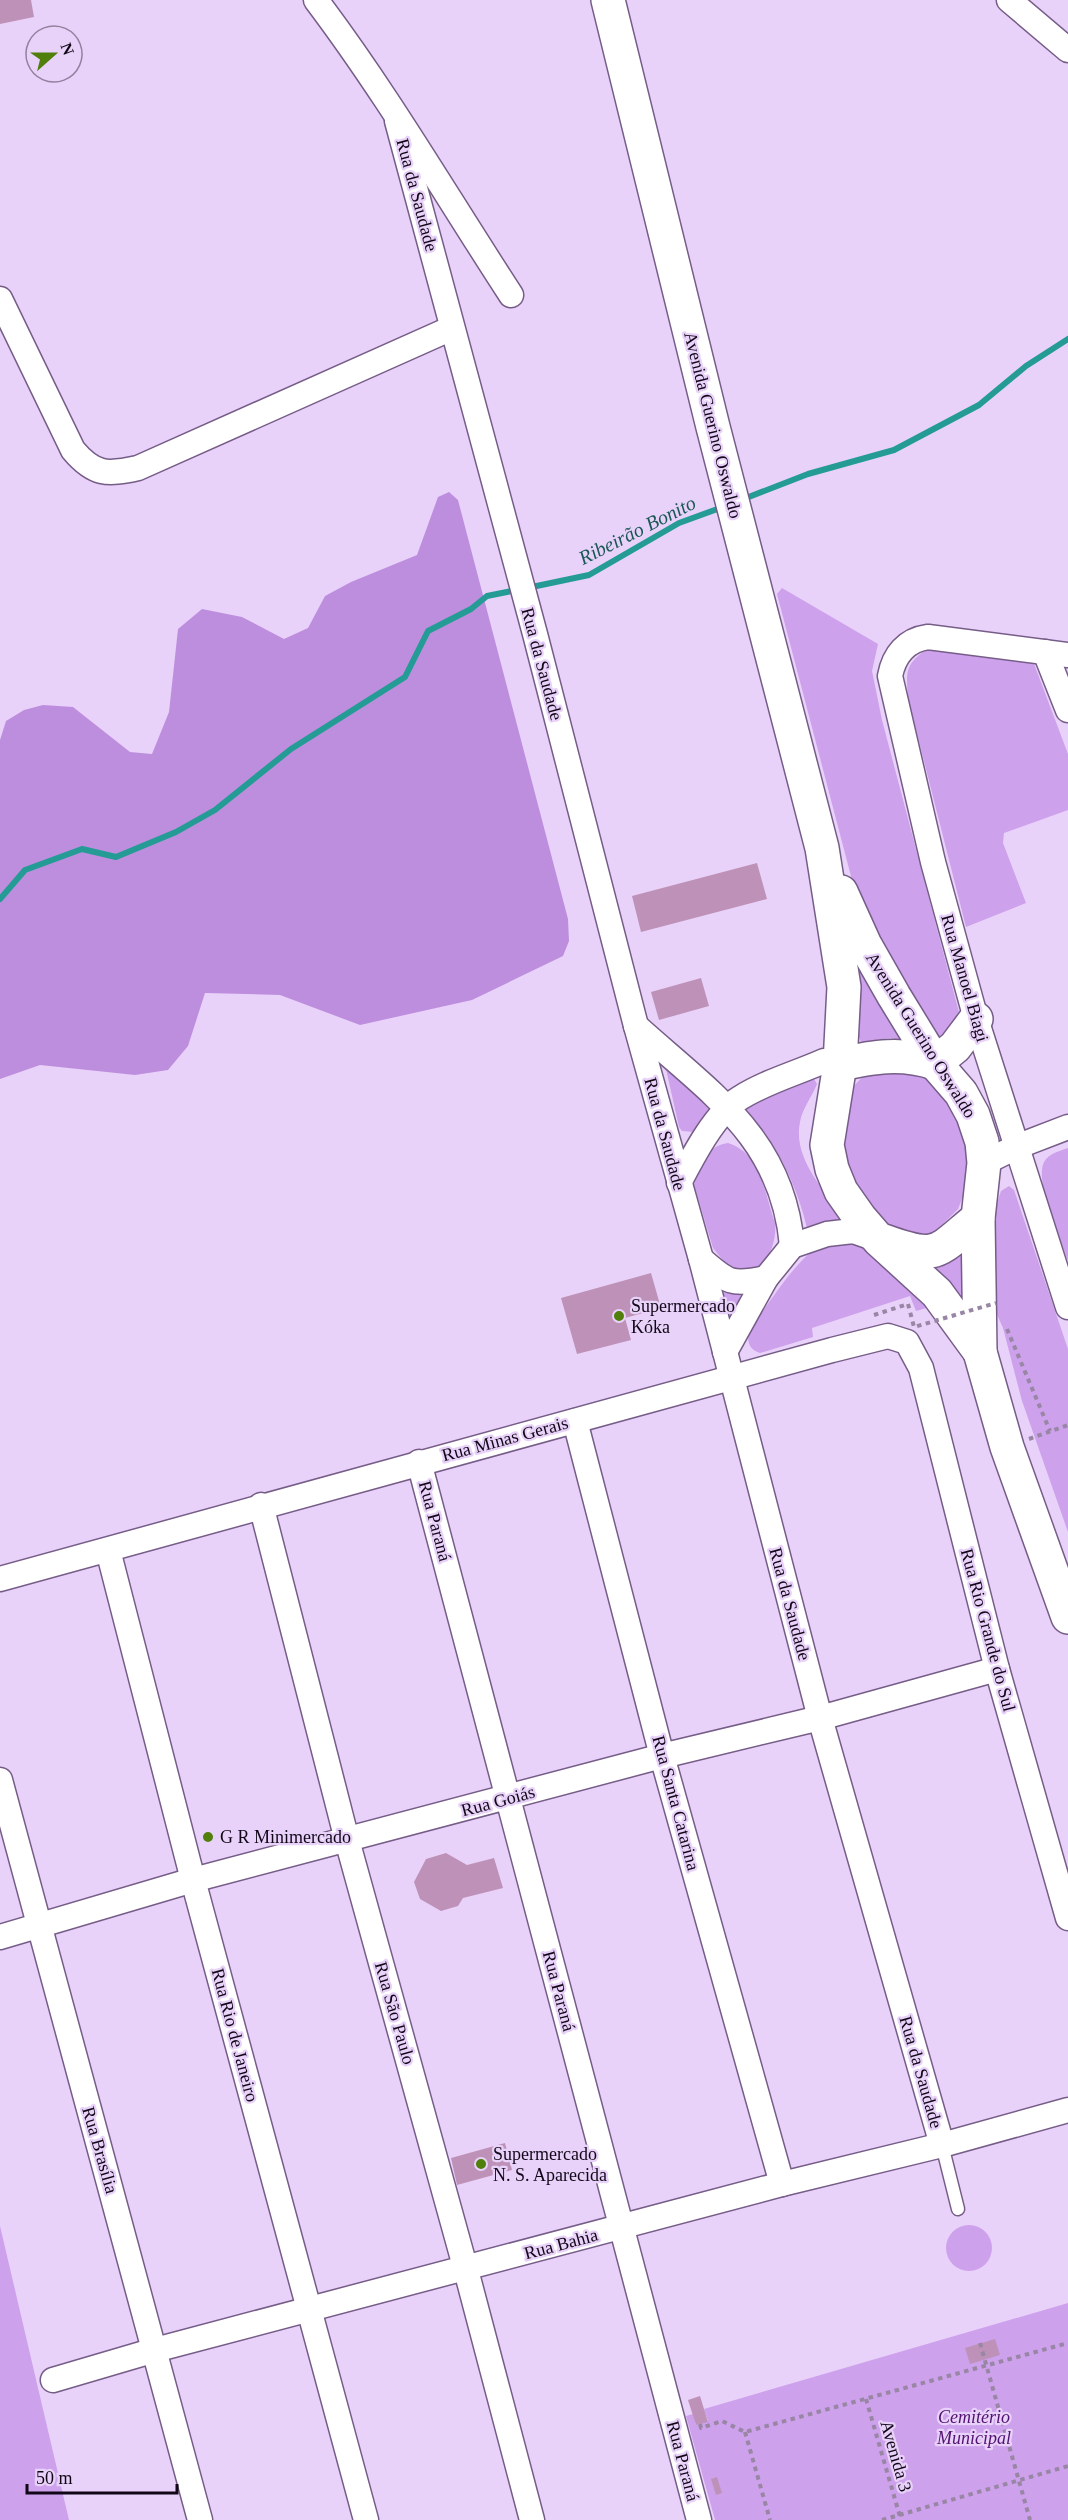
<svg xmlns="http://www.w3.org/2000/svg" width="1068" height="2520" font-family="Georgia,serif">
<rect width="100%" height="100%" fill="#e9d2f9"/>
<g fill="#cda1ec">
<polygon points="782,588 878,644 872,671 882,720 960,1016 940,1043 871,934 852,880 777,594"/>
<path d="M928 648 1033 661 1068 754V810L1004 833 1003 843 1026 903 966 927 908 698C906 670 905 665 928 648Z"/>
<polygon points="857,954 904,1041 891,1038 861,1042 856,1030"/>
<polygon points="896,1064 929,1078 961,1120 970,1152 965,1191 958,1209 936,1231 924,1237 885,1224 873,1211 851,1176 841,1141 850,1090 869,1070"/>
<polygon points="666,1069 710,1106 711,1110 694,1132 682,1131 679,1127"/>
<path d="M814 1079 817 1084C812 1097 802 1109 800 1122 792 1160 828 1194 847 1222L807 1228C797 1186 777 1143 747 1111V1106Z"/>
<path d="M728 1143C760 1152 765 1194 775 1223 777 1241 769 1266 748 1270 743 1271 734 1269 729 1268L713 1248 694 1185C696 1165 707 1146 728 1143Z"/>
<path d="M1068 1148V1261C1061 1240 1034 1181 1044 1162 1049 1153 1060 1151 1068 1148Z"/>
<polygon points="1009,1186 1014,1190 1068,1349 1068,1532 1022,1401 1003,1328 990,1299 986,1237 1001,1191"/>
<path d="M855 1243 875 1251 937 1305 916 1311 910 1296 812 1328 813 1337 760 1353C749 1349 748 1344 748 1333 763 1312 799 1253 823 1245 832 1242 845 1243 855 1243Z"/>
<polygon points="965,1248 968,1305 926,1269"/>
<polygon points="718,1293 740,1293 741,1298 731,1321 726,1323"/>
<circle cx="969" cy="2248" r="23"/>
<polygon points="0,2226 69,2520 0,2520"/>
<polygon points="1068,2303 1068,2520 715,2520 686,2416 693,2414 696,2425 708,2421 704,2409"/>
</g>
<polygon fill="#be8ede" points="449,492 458,500 568,919 569,941 563,956 472,1000 360,1025 280,995 205,993 188,1046 168,1070 135,1075 40,1065 0,1079 0,740 6,721 24,710 43,705 73,707 130,752 152,754 169,712 178,629 202,609 242,617 284,639 308,628 325,596 351,582 417,555 438,497"/>
<g fill="none" stroke-linecap="round" stroke-linejoin="round">
<g stroke="#259b96" stroke-width="6">
<polyline points="741,500 808,474 894,450 979,405 1026,366 1068,339"/>
<polyline points="527,588 589,575 679,523 723,507"/>
<polyline points="0,899 25,870 82,849 116,857 176,832 215,810 291,749 405,677 428,631 471,609 487,596 517,590"/>
</g>
</g>
<g fill="#be92b8">
<polygon points="0,0 31,0 34,17 0,24"/>
<polygon points="757,863 767,899 641,932 632,896"/>
<polygon points="701,978 709,1006 659,1020 651,992"/>
<polygon points="651,1273 661,1308 625,1318 631,1340 577,1354 561,1298"/>
<polygon points="446,1853 467,1865 494,1858 503,1888 463,1898 458,1906 441,1911 420,1899 414,1882 426,1859"/>
<polygon points="505,2143 512,2170 457,2185 451,2158"/>
<polygon points="995,2339 1000,2355 970,2364 965,2348"/>
<polygon points="700,2396 708,2422 696,2425 688,2400"/>
<polygon points="717,2477 722,2493 716,2495 711,2479"/>
</g>
<g fill="none" stroke-linecap="round" stroke-linejoin="round">
<g stroke="#765d88" stroke-width="15">
<polyline id="lane" points="942,2145 958,2209"/>
</g>
<g stroke="#765d88" stroke-width="27">
<g id="street">
<path d="M316 0C387 94 447 197 511 295"/>
<polyline points="1009,0 1068,50"/>
<polyline points="397,121 535,634 636,1026 701,1259 820,1718 942,2145"/>
<path d="M0 299 73 450C94 475 107 475 138 468L452 328"/>
<polyline points="1045,652 1068,710"/>
<path d="M1068 655 928 637C906 640 894 655 890 676L933 862 976 1019 1068 1307"/>
<path d="M636 1026C710 1093 783 1138 792 1246"/>
<polyline points="984,1163 1016,1147 1068,1127"/>
<path d="M679 1183C692 1158 715 1113 740 1098 765 1082 797 1073 824 1061L840 1064"/>
<path d="M701 1259C727 1282 731 1286 766 1278"/>
<polyline points="725,1352 766,1278 792,1246 827,1234 853,1231 879,1240"/>
<polyline points="575,1421 662,1756 782,2184"/>
<polyline points="419,1462 699,2520"/>
<polyline points="261,1505 347,1840 466,2270 532,2520"/>
<polyline points="108,1550 193,1880 366,2520"/>
<polyline points="0,1579 832,1350 888,1336 907,1342 921,1368 997,1669 1068,1918"/>
<polyline points="0,1780 200,2520"/>
<polyline points="0,1937 193,1880 662,1756 820,1718 997,1669"/>
<polyline points="53,2380 155,2350 782,2184 942,2145 1068,2110"/>
</g>
</g>
<g stroke="#765d88" stroke-width="36">
<g id="secondary">
<polyline points="608,0 713,427 822,848 844,987 840,1064 827,1145 832,1169 841,1191 860,1218 879,1240 937,1293 980,1352"/>
<polyline points="841,892 865,945 894,996 935,1063 961,1093 973,1115 982,1142 984,1163 978,1218 980,1352 1007,1447 1068,1617"/>
<polyline points="935,1063 955,1047 976,1019"/>
<path d="M840 1064C873 1057 901 1052 935 1063"/>
<path d="M884 1241C939 1261 936 1252 978 1218"/>
</g>
</g>
<g stroke="#9886a4" stroke-width="4" stroke-dasharray="4.5 4.5" stroke-linecap="butt">
<polyline points="874,1315 908,1304"/>
<polyline points="1007,1329 1050,1431"/>
<polyline points="1029,1439 1068,1425"/>
<polyline points="980,2343 1030,2520"/>
<polyline points="866,2399 901,2520"/>
<polyline points="700,2424 701,2428 722,2421 745,2432 1068,2343"/>
<polyline points="745,2432 770,2520"/>
<polyline points="882,2520 1068,2466"/>
</g>
<use href="#lane" stroke="#fff" stroke-width="12"/>
<use href="#street" stroke="#fff" stroke-width="24"/>
<use href="#secondary" stroke="#fff" stroke-width="33"/>
<polyline stroke="#9886a4" stroke-width="4" stroke-dasharray="4.5 4.5" stroke-linecap="butt" points="908,1304 914,1327 996,1303"/>
</g>
<g fill="#517f0c" stroke="#e9d2f9" stroke-width="2">
<circle cx="619" cy="1316" r="6"/>
<circle cx="208" cy="1837" r="6"/>
<circle cx="481" cy="2164" r="6"/>
</g>
<g text-anchor="middle" stroke-width="4.5" stroke-linejoin="round" paint-order="stroke">
<g font-size="18" fill="#110717" stroke="#e9d2f9">
<text transform="translate(417 195) rotate(75)" y="6">Rua da Saudade</text>
<text transform="translate(713 425) rotate(76)" y="6">Avenida Guerino Oswaldo</text>
<text transform="translate(542 664) rotate(75)" y="6">Rua da Saudade</text>
<text transform="translate(965 978) rotate(74)" y="6">Rua Manoel Biagi</text>
<text transform="translate(921 1035) rotate(58)" y="6">Avenida Guerino Oswaldo</text>
<text transform="translate(665 1134) rotate(75)" y="6">Rua da Saudade</text>
<text transform="translate(505 1439) rotate(-15)" y="6">Rua Minas Gerais</text>
<text transform="translate(435 1521) rotate(75)" y="6">Rua Paraná</text>
<text transform="translate(790 1604) rotate(75)" y="6">Rua da Saudade</text>
<text transform="translate(988 1630) rotate(75)" y="6">Rua Rio Grande do Sul</text>
<text transform="translate(498 1801) rotate(-15)" y="6">Rua Goiás</text>
<text transform="translate(676 1803) rotate(75)" y="6">Rua Santa Catarina</text>
<text transform="translate(559 1991) rotate(75)" y="6">Rua Paraná</text>
<text transform="translate(395 2013) rotate(74)" y="6">Rua São Paulo</text>
<text transform="translate(235 2035) rotate(75)" y="6">Rua Rio de Janeiro</text>
<text transform="translate(921 2072) rotate(74)" y="6">Rua da Saudade</text>
<text transform="translate(100 2150) rotate(74)" y="6">Rua Brasília</text>
<text transform="translate(561 2244) rotate(-15)" y="6">Rua Bahia</text>
<text transform="translate(896 2456) rotate(74)" y="6">Avenida 3</text>
<text transform="translate(683 2461) rotate(75)" y="6">Rua Paraná</text>
</g>
<g font-size="18" fill="#110717" stroke="#e9d2f9" text-anchor="start">
<text x="631" y="1312">Supermercado<tspan x="631" dy="21">Kóka</tspan></text>
<text x="220" y="1843">G R Minimercado</text>
<text x="493" y="2160">Supermercado<tspan x="493" dy="21">N. S. Aparecida</tspan></text>
</g>
<g font-size="18" font-style="italic" fill="#521272" stroke="#e9d2f9">
<text x="974" y="2423">Cemitério<tspan x="974" dy="21">Municipal</tspan></text>
</g>
<g font-size="20" font-style="italic" fill="#1a5855" stroke="#e9d2f9">
<text transform="translate(637 530) rotate(-27)" y="7">Ribeirão Bonito</text>
</g>
</g>
<g transform="translate(54 54) rotate(69)"><circle r="28" fill="#e9d2f9" stroke="#93819f" stroke-width="1.5"/>
<path d="M0-4.5L10 22L0 15L-10 22Z" fill="#517f0c"/>
<text y="-9" font-size="16" font-weight="bold" text-anchor="middle" fill="#110717">N</text>
</g>
<path d="M27 2484v9h150v-9" fill="none" stroke="#110717" stroke-width="3"/>
<text x="36" y="2484" font-size="18" fill="#110717" stroke="#e9d2f9" stroke-width="4.5" paint-order="stroke">50 m</text>
</svg>
